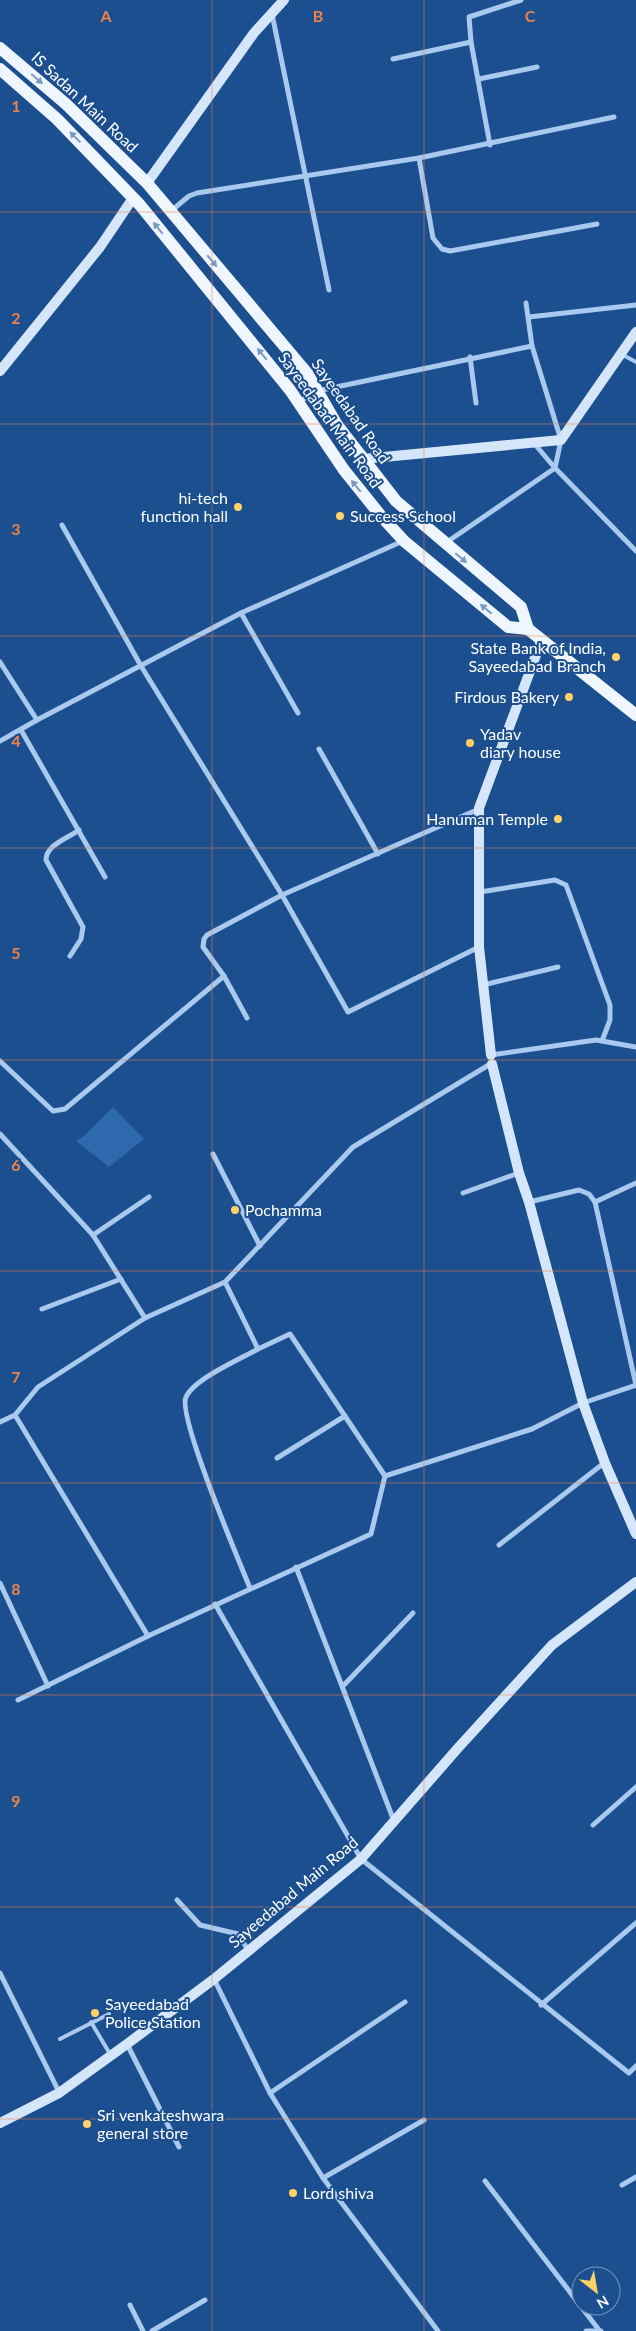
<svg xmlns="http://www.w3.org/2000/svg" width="636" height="2331" font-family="Lato,sans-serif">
<rect width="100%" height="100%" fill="#1b4f8f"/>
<polygon fill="#2e69ad" points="113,1107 144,1139 109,1167 76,1141 84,1136"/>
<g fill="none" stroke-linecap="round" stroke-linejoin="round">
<g stroke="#a9c9ee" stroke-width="4">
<polyline points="623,355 636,362"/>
<polyline points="91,2022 110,2054"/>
<polyline points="60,2039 109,2014"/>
</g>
<g stroke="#a9c9ee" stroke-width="5">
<polyline points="272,14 329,290"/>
<polyline points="393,59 471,42"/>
<polyline points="479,79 537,67"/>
<polyline points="490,145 471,42 469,17 521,0"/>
<polyline points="419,158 433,238 442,249 450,251 597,224"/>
<polyline points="171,211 189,196 197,193 419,158 614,117"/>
<polyline points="529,317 636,305"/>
<polyline points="470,357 476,403"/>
<polyline points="299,402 317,391 532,346"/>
<polyline points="533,442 555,468 636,551"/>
<polyline points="62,525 141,666 282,895 348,1012 479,947"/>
<polyline points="447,542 555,468 561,440 532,346 526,303"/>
<polyline points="241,613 298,713"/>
<polyline points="0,662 37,720"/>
<polyline points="21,730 105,877"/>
<polyline points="0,741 37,720 241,613 403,541"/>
<polyline points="319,749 378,854"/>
<polyline points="480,892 555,880 566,885 610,1005 610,1020 602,1041"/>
<path d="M70 956 81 939 83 927 46 860C46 845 68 838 79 830"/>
<polyline points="224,976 203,947 204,939 207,935 282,895 479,809"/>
<polyline points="483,985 558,967"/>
<polyline points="491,1055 596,1040 636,1047"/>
<polyline points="0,1061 53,1111 65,1109 224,976 247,1018"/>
<polyline points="0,1134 93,1235 145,1318"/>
<polyline points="213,1154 260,1246"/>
<polyline points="463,1193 519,1173"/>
<polyline points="529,1202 579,1190 589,1194 595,1202 636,1183"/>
<polyline points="595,1202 636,1385"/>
<polyline points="93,1235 149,1197"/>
<polyline points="225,1282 258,1349 290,1334 385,1476"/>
<polyline points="42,1309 121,1279"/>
<polyline points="15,1415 148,1636"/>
<polyline points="0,1422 15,1415 38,1387 145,1318 225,1282 353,1147 492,1063"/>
<polyline points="277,1458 345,1416"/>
<polyline points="499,1545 604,1463"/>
<polyline points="296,1567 394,1821"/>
<polyline points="0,1583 48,1686"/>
<path d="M250 1588C239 1561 177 1415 186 1397 194 1379 240 1359 258 1349"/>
<polyline points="215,1604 361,1859 629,2073 636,2066"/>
<polyline points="343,1686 413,1613"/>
<polyline points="18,1700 148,1636 371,1534 385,1476 532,1429 583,1403 636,1385"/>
<polyline points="593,1825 636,1787"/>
<polyline points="177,1900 200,1925 238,1934 248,1950"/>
<polyline points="0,1973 59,2092"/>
<polyline points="214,1979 270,2093 323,2178 438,2331"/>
<polyline points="541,2005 636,1923"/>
<polyline points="127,2044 179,2147"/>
<polyline points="270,2093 405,2002"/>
<polyline points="323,2178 424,2120"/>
<polyline points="485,2181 599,2330"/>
<polyline points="622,2185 636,2177"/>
<polyline points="130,2305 143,2331"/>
<polyline points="152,2331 205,2300"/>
<polyline points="586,2331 601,2331"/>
</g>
<g stroke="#d6e6fa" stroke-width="10">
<polyline points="147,183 254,33 284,0"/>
<polyline points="0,371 100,247 133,198"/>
<polyline points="363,459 561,440 636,332"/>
<polyline points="491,1055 479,947 479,808 542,639"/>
<polyline points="492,1064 519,1173 529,1202 583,1403 605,1463 636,1534"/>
<polyline points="0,2123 59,2093 127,2044 214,1979 361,1859 458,1748 552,1645 636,1582"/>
</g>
<g stroke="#f0f6ff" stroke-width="12">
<polyline points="0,48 66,104 147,183 307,373 337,425 396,501 521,607 528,629"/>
<polyline points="0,69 57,119 140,205 290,390 344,470 381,516 404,541 508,627 528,629 636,715"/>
</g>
</g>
<defs><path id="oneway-solid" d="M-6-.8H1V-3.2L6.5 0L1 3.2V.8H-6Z" transform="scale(1.25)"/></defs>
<g fill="#7b9ac1">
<use href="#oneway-solid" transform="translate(37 79) rotate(41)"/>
<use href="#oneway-solid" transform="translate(75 137) rotate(-135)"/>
<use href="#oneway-solid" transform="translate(158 228) rotate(-129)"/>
<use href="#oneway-solid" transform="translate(212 261) rotate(50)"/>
<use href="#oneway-solid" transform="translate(262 354) rotate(-129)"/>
<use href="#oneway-solid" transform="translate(356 486) rotate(-129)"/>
<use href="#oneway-solid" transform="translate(461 558) rotate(40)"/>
<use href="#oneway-solid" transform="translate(486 609) rotate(-140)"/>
</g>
<path fill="none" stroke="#ee8249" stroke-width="1" stroke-opacity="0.55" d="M212 0V2331M424 0V2331M0 212H636M0 424H636M0 636H636M0 848H636M0 1060H636M0 1271H636M0 1483H636M0 1695H636M0 1907H636M0 2119H636"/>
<g fill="#ffd166" stroke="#1b4f8f" stroke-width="2">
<circle cx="238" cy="507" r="5"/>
<circle cx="340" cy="516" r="5"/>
<circle cx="616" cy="657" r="5"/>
<circle cx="569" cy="697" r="5"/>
<circle cx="470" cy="743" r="5"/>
<circle cx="558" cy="819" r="5"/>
<circle cx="235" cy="1210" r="5"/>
<circle cx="95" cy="2013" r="5"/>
<circle cx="87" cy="2124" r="5"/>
<circle cx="293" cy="2193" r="5"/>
</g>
<g text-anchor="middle" stroke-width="4" stroke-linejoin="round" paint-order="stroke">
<g font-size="16" fill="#fff" stroke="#1b4f8f">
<text transform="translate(85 102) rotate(43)" y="6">IS Sadan Main Road</text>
<text transform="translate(351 411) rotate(55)" y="6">Sayeedabad Road</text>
<text transform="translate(330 420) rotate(54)" y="6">Sayeedabad Main Road</text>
<text transform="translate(293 1892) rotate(-40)" y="6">Sayeedabad Main Road</text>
</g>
<g font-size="16" fill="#fff" stroke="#1b4f8f" text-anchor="start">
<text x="228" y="504" text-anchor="end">hi-tech<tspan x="228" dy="18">function hall</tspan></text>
<text x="350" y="522">Success School</text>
<text x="606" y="654" text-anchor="end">State Bank of India,<tspan x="606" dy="18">Sayeedabad Branch</tspan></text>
<text x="559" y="703" text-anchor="end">Firdous Bakery</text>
<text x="480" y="740">Yadav<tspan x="480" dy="18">diary house</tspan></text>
<text x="548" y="825" text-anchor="end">Hanuman Temple</text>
<text x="245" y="1216">Pochamma</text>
<text x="105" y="2010">Sayeedabad<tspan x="105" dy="18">Police Station</tspan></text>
<text x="97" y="2121">Sri venkateshwara<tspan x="97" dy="18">general store</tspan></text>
<text x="303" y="2199">Lord shiva</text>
</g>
</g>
<g font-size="16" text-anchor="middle" font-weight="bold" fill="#ee8249" stroke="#1b4f8f" stroke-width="4" stroke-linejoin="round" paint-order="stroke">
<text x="106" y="22">A</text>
<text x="318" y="22">B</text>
<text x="530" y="22">C</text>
<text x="16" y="112">1</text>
<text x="16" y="324">2</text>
<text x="16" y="535">3</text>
<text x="16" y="747">4</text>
<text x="16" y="959">5</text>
<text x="16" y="1171">6</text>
<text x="16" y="1383">7</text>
<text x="16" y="1595">8</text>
<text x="16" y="1807">9</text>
</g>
<g transform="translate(596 2291) rotate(149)"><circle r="24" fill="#1b4f8f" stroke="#7695bc"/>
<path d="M0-4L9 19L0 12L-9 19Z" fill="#ffd166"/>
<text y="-8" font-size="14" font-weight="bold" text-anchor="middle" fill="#ffffff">N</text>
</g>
</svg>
